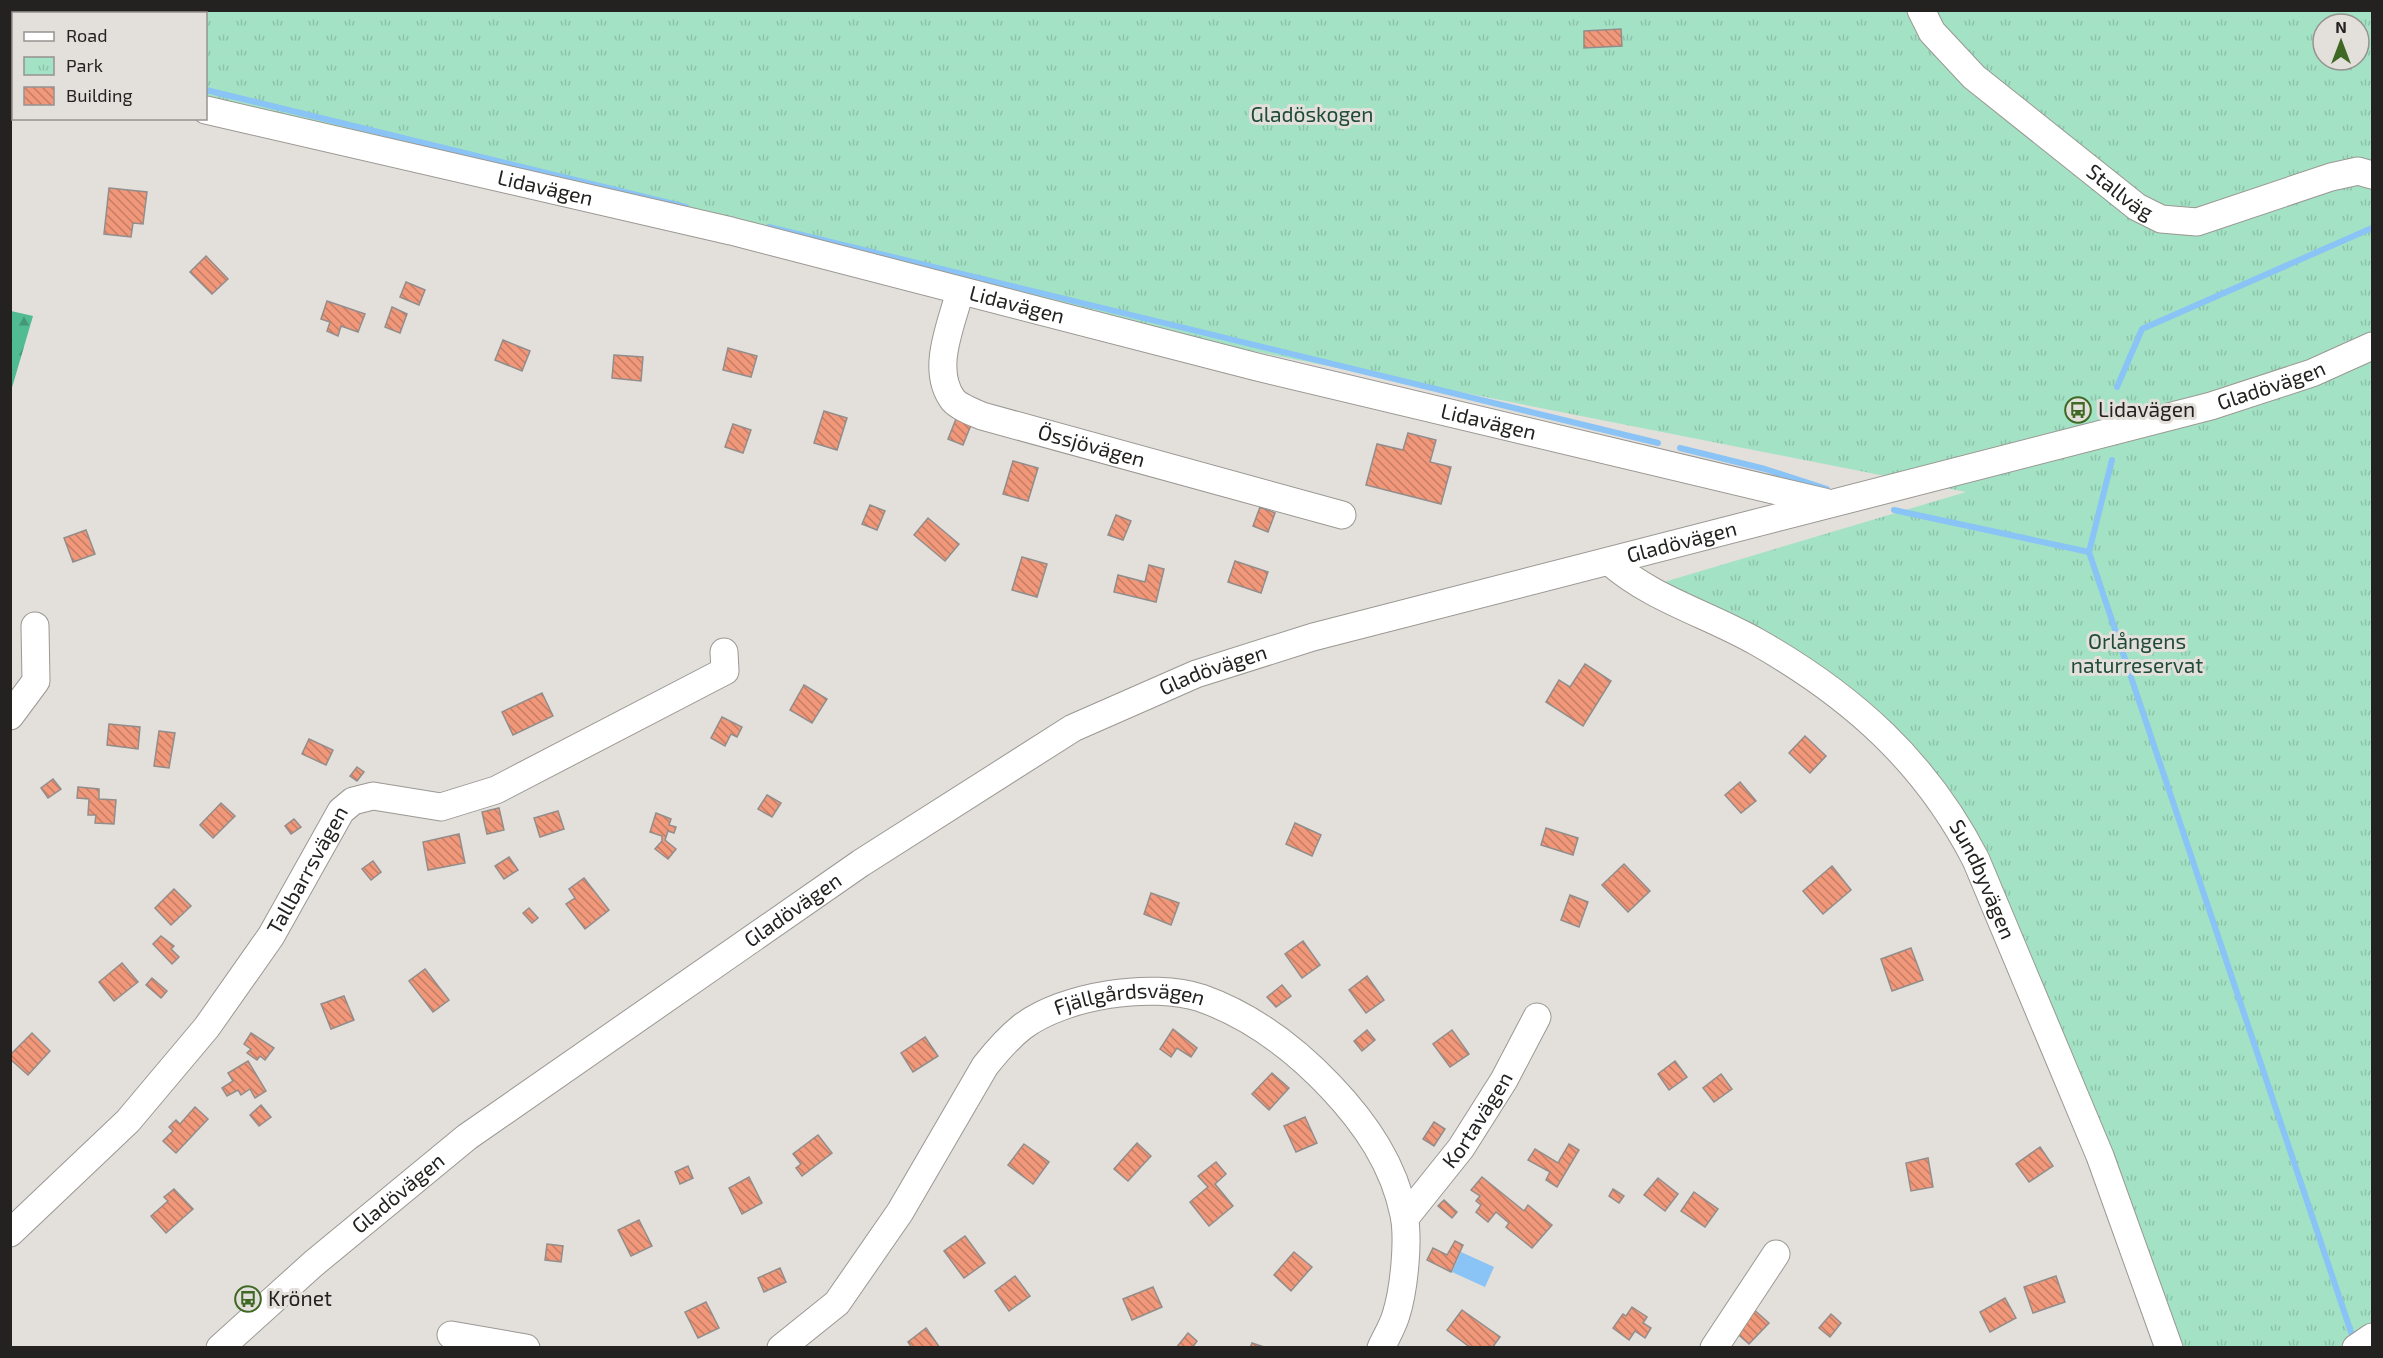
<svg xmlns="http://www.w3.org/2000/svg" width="2383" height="1358" font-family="'Exo 2',sans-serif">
<defs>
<pattern id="forest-firs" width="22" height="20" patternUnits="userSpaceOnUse" patternTransform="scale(1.5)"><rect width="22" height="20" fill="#51bb92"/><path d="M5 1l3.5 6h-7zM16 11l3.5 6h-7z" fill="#439877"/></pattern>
<pattern id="park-tufts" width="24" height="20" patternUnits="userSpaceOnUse" patternTransform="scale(1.5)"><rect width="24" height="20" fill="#a3e2c5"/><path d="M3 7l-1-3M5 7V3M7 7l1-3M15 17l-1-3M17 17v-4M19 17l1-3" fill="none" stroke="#8cc2a9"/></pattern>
<pattern id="building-back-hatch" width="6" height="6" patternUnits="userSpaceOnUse" patternTransform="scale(1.5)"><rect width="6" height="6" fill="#f2987a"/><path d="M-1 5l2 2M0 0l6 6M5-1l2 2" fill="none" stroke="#c47c64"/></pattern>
</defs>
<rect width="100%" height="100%" fill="#e3dfdb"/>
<polygon fill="url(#forest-firs)" points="11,311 33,316 11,391 10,311"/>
<path fill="url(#park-tufts)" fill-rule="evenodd" d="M11 10 2372 11V1347H2184L2051 1011 1941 780 1654 585 1966 492 1192 339 206 97V14H14L13 50 11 49ZM2323 24H2359V60H2323Z"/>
<polygon fill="#8ac3f5" points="1461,1252 1494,1267 1485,1287 1452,1272"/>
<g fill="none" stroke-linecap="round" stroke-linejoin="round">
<g stroke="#8ac3f5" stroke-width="6">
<polyline points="10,48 14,48"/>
<polyline points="206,90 686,207"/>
<polyline points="769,227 1658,443"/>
<polyline points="2117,387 2142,329 2372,228"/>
<polyline points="1680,448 1765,469 1827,489"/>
<polyline points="1894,510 2089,552 2354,1341"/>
<polyline points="2089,552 2112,460"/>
</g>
</g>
<g fill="url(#building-back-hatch)" stroke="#928d8b" stroke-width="1.5">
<polygon points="1621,29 1622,46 1584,48 1584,31"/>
<polygon points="109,188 147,192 143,224 133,223 131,237 104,234"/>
<polygon points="206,256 228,279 212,294 190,272"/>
<polygon points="406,282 425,290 419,305 400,297"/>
<polygon points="327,301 365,314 358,332 341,326 338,336 327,331 330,322 321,319"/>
<polygon points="392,307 407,314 400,333 385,327"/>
<polygon points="503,340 530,351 522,371 495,360"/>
<polygon points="728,348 757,356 751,377 723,370"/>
<polygon points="614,355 643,357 641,381 612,378"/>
<polygon points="824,411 847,418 837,450 814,443"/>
<polygon points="956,419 971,425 963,445 948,439"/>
<polygon points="733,424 751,430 743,453 725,447"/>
<polygon points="1408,433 1436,440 1430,462 1451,467 1441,504 1366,485 1377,444 1403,450"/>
<polygon points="1013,461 1038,468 1028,501 1003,494"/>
<polygon points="870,505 885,511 877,530 862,524"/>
<polygon points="1260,507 1275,513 1268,532 1253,526"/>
<polygon points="1116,515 1131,521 1123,540 1108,535"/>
<polygon points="928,518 959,544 945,561 914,535"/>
<polygon points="86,530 95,554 73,562 64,538"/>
<polygon points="1022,557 1047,564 1037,597 1012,590"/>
<polygon points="1235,561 1268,572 1261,593 1228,582"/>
<polygon points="1149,565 1164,569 1156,602 1114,592 1118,575 1145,582"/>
<polygon points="1585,664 1611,681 1583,726 1546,702 1559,680 1570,687"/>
<polygon points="804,685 827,699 812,723 790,710"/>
<polygon points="542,693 553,716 513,735 502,712"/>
<polygon points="722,717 742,727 737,737 731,734 725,746 711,738"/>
<polygon points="109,724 140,727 138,749 107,745"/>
<polygon points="159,731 175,733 169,768 154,766"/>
<polygon points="1805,736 1826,756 1810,773 1789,753"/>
<polygon points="309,739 333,750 326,765 302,754"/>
<polygon points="357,767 364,772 357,781 350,776"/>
<polygon points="53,779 61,789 48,798 41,788"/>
<polygon points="1740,782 1756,801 1741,813 1725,795"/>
<polygon points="78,787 99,789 99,799 116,800 114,824 95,823 96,815 88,815 89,799 77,798"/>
<polygon points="767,795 781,803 772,817 758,809"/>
<polygon points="221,803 235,816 213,838 200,825"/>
<polygon points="499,808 504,830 487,834 482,812"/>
<polygon points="558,811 564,829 540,837 534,818"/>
<polygon points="656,813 671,819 669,825 676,827 674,833 668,831 665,840 676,849 668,859 655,849 662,841 662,836 650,832"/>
<polygon points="294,819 301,827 291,834 285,826"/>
<polygon points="1295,823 1321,835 1312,856 1286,844"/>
<polygon points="1546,828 1578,838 1573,855 1541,845"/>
<polygon points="459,834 465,863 428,870 423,842"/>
<polygon points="509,857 518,870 504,879 495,866"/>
<polygon points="373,861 381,872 371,880 362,869"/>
<polygon points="1624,864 1650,891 1628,912 1602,885"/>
<polygon points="1832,866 1851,890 1823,914 1803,891"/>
<polygon points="584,878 609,910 585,929 566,904 575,898 569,889"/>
<polygon points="174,889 191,906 171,925 155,908"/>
<polygon points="1151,893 1179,903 1171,925 1144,914"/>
<polygon points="1570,895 1588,902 1579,927 1561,920"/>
<polygon points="529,908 538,918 532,923 523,913"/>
<polygon points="161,936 174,946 171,949 179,957 172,964 153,944"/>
<polygon points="1303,941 1320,965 1302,978 1285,954"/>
<polygon points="1911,948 1923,980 1892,991 1881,959"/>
<polygon points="122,963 138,982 114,1001 99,982"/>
<polygon points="425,969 449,1000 433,1012 409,981"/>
<polygon points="1367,976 1384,1000 1366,1013 1349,990"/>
<polygon points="152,978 167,991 161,998 146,985"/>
<polygon points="1282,985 1291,996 1276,1007 1267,997"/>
<polygon points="344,996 354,1020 331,1029 321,1004"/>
<polygon points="1173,1029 1197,1048 1191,1057 1177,1048 1171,1057 1160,1049"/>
<polygon points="1367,1030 1375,1040 1362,1051 1354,1041"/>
<polygon points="1452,1030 1469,1054 1450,1067 1433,1044"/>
<polygon points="32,1033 50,1051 28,1075 10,1059 10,1055"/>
<polygon points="251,1033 274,1048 265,1060 260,1056 257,1060 247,1053 251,1049 244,1044"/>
<polygon points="925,1037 938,1056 913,1072 901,1053"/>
<polygon points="248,1061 266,1091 255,1098 250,1089 241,1095 238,1090 227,1096 222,1088 233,1081 228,1073"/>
<polygon points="1675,1061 1687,1077 1669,1090 1658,1074"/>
<polygon points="1272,1073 1289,1088 1269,1110 1252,1094"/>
<polygon points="1721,1074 1732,1089 1714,1102 1703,1088"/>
<polygon points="261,1105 271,1117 259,1126 250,1115"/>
<polygon points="195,1107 208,1119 176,1153 163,1141 173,1131 169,1127 176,1120 180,1124"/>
<polygon points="1305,1117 1317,1143 1296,1152 1284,1126"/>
<polygon points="1434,1122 1445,1129 1434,1146 1423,1139"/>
<polygon points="818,1135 832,1153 802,1176 796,1168 801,1164 793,1154"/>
<polygon points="1137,1143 1151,1156 1128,1181 1114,1169"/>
<polygon points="1024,1144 1049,1162 1033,1184 1008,1165"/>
<polygon points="1569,1144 1579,1150 1557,1187 1546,1180 1550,1172 1528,1160 1535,1149 1558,1163"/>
<polygon points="2040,1147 2053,1166 2029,1182 2016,1164"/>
<polygon points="1928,1158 1933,1187 1911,1191 1906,1163"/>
<polygon points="1216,1162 1226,1174 1215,1184 1233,1206 1209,1226 1190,1202 1208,1187 1198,1176"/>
<polygon points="688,1166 693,1178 680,1184 675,1172"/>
<polygon points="749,1177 762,1203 742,1214 729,1188"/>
<polygon points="1482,1177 1524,1211 1528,1205 1552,1225 1532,1248 1506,1227 1509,1223 1496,1212 1488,1222 1476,1212 1481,1205 1476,1201 1480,1196 1471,1190"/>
<polygon points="1658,1178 1678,1194 1665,1211 1644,1195"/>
<polygon points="174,1189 193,1209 166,1233 151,1216 168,1201 164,1197"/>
<polygon points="1613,1189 1624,1196 1619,1203 1609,1196"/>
<polygon points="1694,1192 1718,1209 1705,1227 1681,1211"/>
<polygon points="1444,1200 1457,1212 1452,1218 1438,1206"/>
<polygon points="639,1220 652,1246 631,1256 618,1230"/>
<polygon points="965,1236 985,1263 964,1278 944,1251"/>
<polygon points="1455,1241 1463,1245 1451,1272 1427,1260 1433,1248 1447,1255"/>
<polygon points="547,1244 563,1246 561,1262 545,1260"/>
<polygon points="1294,1252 1312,1267 1291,1291 1274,1275"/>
<polygon points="780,1268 786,1282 764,1292 758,1278"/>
<polygon points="1015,1276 1030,1296 1009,1311 995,1291"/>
<polygon points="2056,1276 2065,1302 2033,1313 2024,1287"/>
<polygon points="1153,1287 1162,1307 1132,1320 1123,1299"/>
<polygon points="2005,1298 2016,1318 1990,1332 1980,1312"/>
<polygon points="706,1302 719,1328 698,1338 685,1312"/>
<polygon points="1632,1307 1647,1317 1643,1323 1651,1328 1645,1338 1635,1331 1629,1340 1613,1328 1623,1314 1626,1316"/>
<polygon points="1752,1308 1769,1323 1749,1344 1732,1329"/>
<polygon points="1462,1310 1500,1337 1492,1348 1471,1348 1447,1330"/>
<polygon points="1831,1314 1841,1323 1830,1337 1819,1328"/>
<polygon points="926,1328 940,1348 912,1348 908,1342"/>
<polygon points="1188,1333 1197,1341 1192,1348 1176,1348"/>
<polygon points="1252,1343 1267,1348 1250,1348"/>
</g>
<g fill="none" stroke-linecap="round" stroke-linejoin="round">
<g stroke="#9b9893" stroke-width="29">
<g id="minor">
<path id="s1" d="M1921 10 1932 32 1974 77 2137 207 2161 219 2197 222 2331 177 2358 171 2372 175"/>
<polyline points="10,67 14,67"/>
<path id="s2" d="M206 110 731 231 1257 367 1824 502"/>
<path id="s3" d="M960 291C952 324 930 369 953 400 959 407 973 412 982 416L1342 515"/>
<path id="s4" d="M1610 562C1652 599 1708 614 1757 642 1852 696 1926 762 1976 860L2100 1156 2169 1348"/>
<polyline points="10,716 36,681 35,626"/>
<path id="s5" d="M1405 1218 1461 1148 1504 1080 1537 1017"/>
<path id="s6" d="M10 1233 128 1121 207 1027 271 936 341 811 353 801 373 796 441 807 496 790 725 671 724 652"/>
<polyline points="451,1335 526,1348"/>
<path id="s7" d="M220 1348 313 1264 467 1137 861 863 1073 728 1196 674 1313 637 2211 406 2312 373 2372 346"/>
<path id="s8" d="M781 1348 837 1303 900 1212 985 1066C996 1052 1008 1038 1022 1027 1064 995 1152 982 1201 998 1252 1016 1295 1049 1331 1087 1366 1124 1394 1165 1404 1215 1409 1240 1404 1290 1396 1315 1393 1326 1386 1337 1381 1348"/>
<polyline points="1714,1348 1776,1254"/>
<polyline points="2356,1348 2372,1337"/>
</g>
</g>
<use href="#minor" stroke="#fff" stroke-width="27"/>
</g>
<defs>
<g id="bus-ring" transform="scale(1.35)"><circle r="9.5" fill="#e3dfdb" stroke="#3f6824" stroke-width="1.5"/><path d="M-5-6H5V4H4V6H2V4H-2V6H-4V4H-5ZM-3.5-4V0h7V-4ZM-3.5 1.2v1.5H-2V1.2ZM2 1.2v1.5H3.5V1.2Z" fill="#3f6824"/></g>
</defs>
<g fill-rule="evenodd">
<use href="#bus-ring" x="2078" y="410"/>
<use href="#bus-ring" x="248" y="1299"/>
</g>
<g text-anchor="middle" stroke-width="6" stroke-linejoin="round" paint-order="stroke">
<g font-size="21" fill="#1f4b39" stroke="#e3dfdb">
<text x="1312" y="122">Gladöskogen</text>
<text x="2137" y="649">Orlångens<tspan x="2137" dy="24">naturreservat</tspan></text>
</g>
<g font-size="21" fill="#232220" stroke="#e3dfdb">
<text dy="7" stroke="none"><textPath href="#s2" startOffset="348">Lidavägen</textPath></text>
<text dy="7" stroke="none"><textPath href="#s1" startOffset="272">Stallväg</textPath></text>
<text dy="7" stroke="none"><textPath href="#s2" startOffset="834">Lidavägen</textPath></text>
<text dy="7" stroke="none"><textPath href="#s7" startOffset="2304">Gladövägen</textPath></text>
<text dy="7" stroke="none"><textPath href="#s2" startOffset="1320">Lidavägen</textPath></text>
<text dy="7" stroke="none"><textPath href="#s3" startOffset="260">Össjövägen</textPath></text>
<text dy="7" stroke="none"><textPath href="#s7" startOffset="1694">Gladövägen</textPath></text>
<text dy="7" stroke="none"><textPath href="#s7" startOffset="1208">Gladövägen</textPath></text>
<text dy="7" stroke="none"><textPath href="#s6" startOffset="472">Tallbarrsvägen</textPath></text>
<text dy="7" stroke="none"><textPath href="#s4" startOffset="502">Sundbyvägen</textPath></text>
<text dy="7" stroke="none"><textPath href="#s7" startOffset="722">Gladövägen</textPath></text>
<text dy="7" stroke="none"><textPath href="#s8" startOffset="519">Fjällgårdsvägen</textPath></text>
<text dy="7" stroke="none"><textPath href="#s5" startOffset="122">Kortavägen</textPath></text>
<text dy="7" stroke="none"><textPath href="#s7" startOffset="236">Gladövägen</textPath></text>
</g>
<g font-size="21" fill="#232220" stroke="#e3dfdb" text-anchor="start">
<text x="2098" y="417">Lidavägen</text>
<text x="268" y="1306">Krönet</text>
</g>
</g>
<rect width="2383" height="1358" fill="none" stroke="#232220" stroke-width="24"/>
<rect x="12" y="12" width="195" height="108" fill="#e3dfdb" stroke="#969390" stroke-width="1.5"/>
<rect x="24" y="32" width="30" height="9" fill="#ffffff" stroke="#969390" stroke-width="1.5"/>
<text x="66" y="42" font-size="18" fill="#232220">Road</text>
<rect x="24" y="57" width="30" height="18" fill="url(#park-tufts)" stroke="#969390" stroke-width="1.5"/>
<text x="66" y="72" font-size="18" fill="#232220">Park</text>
<rect x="24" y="87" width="30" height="18" fill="url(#building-back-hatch)" stroke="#969390" stroke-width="1.5"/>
<text x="66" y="102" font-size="18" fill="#232220">Building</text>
<g transform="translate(2341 42)"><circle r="28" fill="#e3dfdb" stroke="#969390" stroke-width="1.5"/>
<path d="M0-4.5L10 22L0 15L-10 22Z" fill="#3f6824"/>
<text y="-9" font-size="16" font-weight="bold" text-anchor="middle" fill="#232220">N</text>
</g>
</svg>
